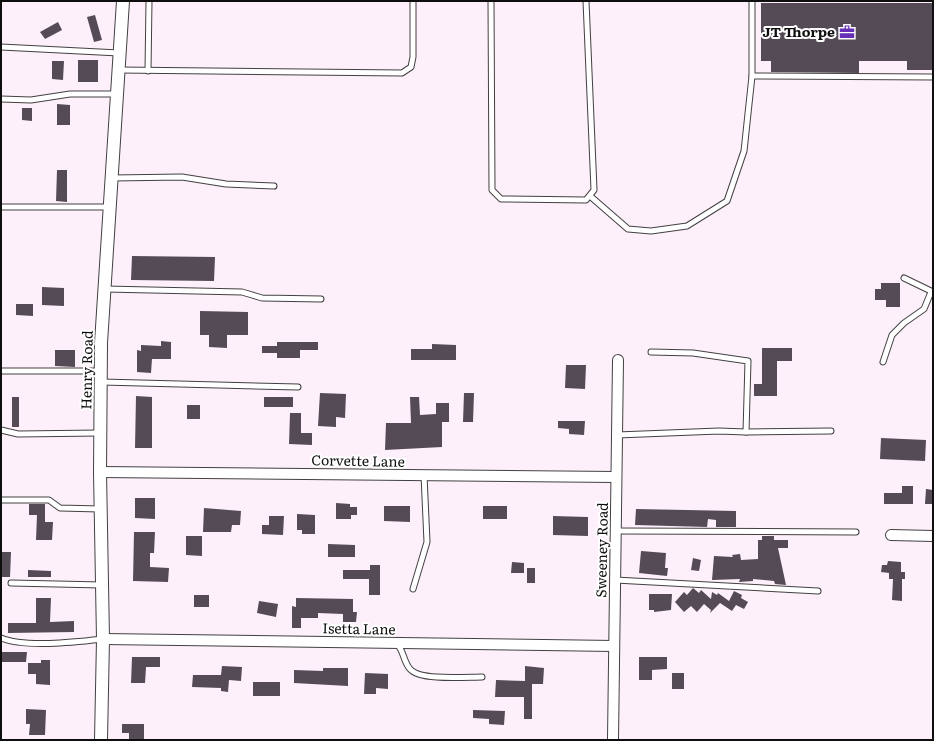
<svg xmlns="http://www.w3.org/2000/svg" width="934" height="741" font-family="Literata,serif">
<rect width="100%" height="100%" fill="#fef0fa"/>
<g fill="#544b56">
<polygon points="761,3 933,3 933,70 907,70 907,61 859,61 859,73 771,72 771,61 761,61"/>
<polygon points="95,15 102,40 94,42 87,17"/>
<polygon points="58,22 62,30 45,39 40,32"/>
<rect x="78" y="60" width="20" height="22"/>
<polygon points="52,61 64,61 63,80 52,79"/>
<polygon points="57,104 70,105 70,125 57,125"/>
<polygon points="22,108 32,108 32,121 22,120"/>
<polygon points="57,170 67,170 67,202 56,201"/>
<polygon points="132,256 215,257 214,281 131,280"/>
<polygon points="881,283 900,283 900,307 886,307 886,300 875,300 875,289 881,289"/>
<polygon points="42,287 64,288 64,306 42,305"/>
<polygon points="16,304 33,304 33,316 16,315"/>
<polygon points="200,311 248,312 248,335 227,335 227,348 209,347 209,335 200,335"/>
<polygon points="161,341 171,342 171,359 152,359 151,373 137,372 137,350 141,351 141,345 161,346"/>
<polygon points="277,342 318,342 318,350 300,350 300,358 277,358 277,353 262,353 262,346 277,346"/>
<polygon points="432,344 456,345 456,360 411,360 411,349 432,349"/>
<polygon points="762,348 792,348 792,361 777,361 777,396 754,396 754,384 762,384"/>
<polygon points="55,350 75,350 75,367 55,366"/>
<polygon points="566,365 586,365 585,389 565,388"/>
<polygon points="320,393 346,394 345,418 336,417 336,427 318,426"/>
<polygon points="464,393 474,393 473,422 463,422"/>
<polygon points="136,396 152,397 152,448 135,448"/>
<rect x="12" y="397" width="7" height="30"/>
<rect x="264" y="397" width="29" height="10"/>
<polygon points="410,397 419,397 420,415 436,414 436,403 449,403 449,422 442,422 442,447 385,450 386,423 411,423"/>
<rect x="187" y="405" width="13" height="14"/>
<polygon points="290,413 301,413 301,433 312,433 312,445 289,444"/>
<polygon points="558,421 585,421 584,435 569,434 569,429 558,428"/>
<polygon points="881,438 926,440 925,461 880,459"/>
<polygon points="902,486 913,486 913,504 884,504 884,493 902,493"/>
<polygon points="926,489 933,490 933,504 925,504"/>
<polygon points="135,498 155,498 155,519 135,518"/>
<polygon points="336,503 350,504 350,507 357,507 357,515 351,515 351,519 336,519"/>
<polygon points="29,504 45,504 45,522 53,522 52,540 36,540 37,515 29,515"/>
<polygon points="384,506 410,506 410,522 384,521"/>
<rect x="483" y="506" width="24" height="13"/>
<polygon points="204,508 241,511 240,525 232,525 231,532 203,532"/>
<polygon points="636,509 736,511 736,527 716,527 716,520 708,519 707,527 635,525"/>
<polygon points="297,514 315,515 315,534 302,534 302,530 297,530"/>
<polygon points="269,516 284,516 283,535 262,534 262,525 269,525"/>
<polygon points="553,516 588,517 588,536 553,535"/>
<polygon points="134,532 155,532 154,553 150,553 150,567 169,568 168,582 133,581"/>
<polygon points="186,536 202,536 202,556 186,555"/>
<polygon points="762,536 774,536 774,540 788,540 788,548 778,548 786,585 775,584 774,581 753,579 753,581 739,582 740,579 712,580 714,556 733,557 732,555 740,554 741,560 758,559 758,540 762,540"/>
<polygon points="328,544 355,545 355,557 328,557"/>
<polygon points="641,551 666,553 665,568 668,568 667,576 639,573"/>
<polygon points="1,552 11,552 10,577 1,577"/>
<polygon points="693,558 701,560 699,571 691,570"/>
<polygon points="888,561 901,562 901,572 905,572 905,579 902,579 902,601 892,600 893,579 889,579 889,573 881,572 882,565 887,565"/>
<polygon points="512,562 524,563 524,573 511,573"/>
<polygon points="370,565 380,565 380,595 369,595 369,579 343,579 343,570 370,570"/>
<rect x="527" y="568" width="8" height="15"/>
<polygon points="28,570 51,571 51,577 28,577"/>
<polygon points="693,588 699,593 701,590 711,599 712,592 717,595 718,593 729,601 734,591 742,595 741,598 748,602 744,609 736,605 732,611 720,603 710,613 711,610 704,604 697,612 691,606 684,612 675,602 684,592 687,595"/>
<polygon points="649,594 672,594 671,610 654,612 654,610 649,610"/>
<rect x="194" y="595" width="15" height="12"/>
<polygon points="36,598 51,598 50,622 74,621 74,632 8,633 8,623 36,623"/>
<polygon points="296,598 353,599 353,612 357,612 356,622 343,622 343,614 318,613 318,618 301,618 301,628 292,628 292,606 296,607"/>
<polygon points="259,601 278,604 276,617 257,613"/>
<polygon points="2,652 27,652 26,662 2,662"/>
<polygon points="132,657 160,657 160,667 146,667 145,683 131,683"/>
<polygon points="639,657 667,657 667,669 652,670 652,680 639,680"/>
<polygon points="41,660 50,660 50,685 36,684 36,674 28,674 28,663 41,663"/>
<polygon points="222,666 242,667 241,681 229,680 228,692 221,691 221,688 192,687 193,675 221,675"/>
<polygon points="525,666 544,668 543,684 532,684 532,719 524,719 524,697 495,697 496,680 525,681"/>
<polygon points="323,668 348,668 348,686 294,683 294,670 323,671"/>
<polygon points="365,673 388,674 388,689 376,688 376,694 364,694"/>
<rect x="672" y="673" width="12" height="16"/>
<rect x="253" y="682" width="27" height="14"/>
<polygon points="26,709 46,710 45,735 29,735 30,724 26,724"/>
<polygon points="473,710 505,711 504,725 489,724 489,719 473,718"/>
<polygon points="122,724 144,724 144,740 129,740 129,733 122,733"/>
</g>
<g fill="none" stroke-linecap="round" stroke-linejoin="round">
<g stroke="#414141" stroke-width="7">
<g id="service">
<polyline points="491,1 492,190 501,199 586,200 594,190 586,1"/>
<polyline points="1,47 119,53"/>
<polyline points="119,70 402,73 411,67 413,57 413,1"/>
<polyline points="148,71 149,1"/>
<polyline points="752,76 933,77"/>
<polyline points="1,99 31,100 70,94 117,94"/>
<polyline points="112,178 182,177 226,184 274,186"/>
<polyline points="590,196 628,229 651,231 687,226 727,201 744,151 752,76 752,1"/>
<polyline points="1,207 109,207"/>
<polyline points="904,278 933,292"/>
<polyline points="105,289 242,292 262,298 321,299"/>
<polyline points="883,362 892,335 904,323 924,309 931,292"/>
<polyline points="1,371 100,371"/>
<polyline points="102,382 298,387"/>
<polyline points="1,430 18,434 99,433"/>
<polyline points="746,432 831,431"/>
<polyline points="617,435 719,431 746,432 748,361 693,353 651,352"/>
<polyline points="1,500 49,500 60,508 100,509"/>
<polyline points="616,531 856,532"/>
<polyline points="615,580 818,591"/>
<polyline points="11,583 102,585"/>
<polyline points="413,589 427,542 424,475"/>
<path d="M1 638C25 648 76 642 103 639"/>
<path d="M397 644C404 651 403 661 410 669 420 681 466 677 482 677"/>
</g>
</g>
<g stroke="#414141" stroke-width="12">
<g id="minor">
<polyline points="100,472 616,477"/>
<polyline points="891,535 933,536"/>
<polyline points="103,639 614,646"/>
<polyline points="613,740 618,360"/>
</g>
</g>
<g stroke="#414141" stroke-width="14">
<polyline id="tertiary" points="101,740 103,639 100,472 101,343 123,1"/>
</g>
<use href="#service" stroke="#fff" stroke-width="5"/>
<use href="#minor" stroke="#fff" stroke-width="10"/>
<use href="#tertiary" stroke="#fff" stroke-width="12"/>
</g>
<defs>
<g id="office-bare" transform="scale(1.2)"><path d="M-6-3h4V-5.5h4V-3h4V5H-6ZM-1-4.5V-3h2v-1.5ZM-6 0V1H6V0Z" fill="#662eb6" stroke="#fff" stroke-width="2.5" paint-order="stroke"/></g>
</defs>
<g fill-rule="evenodd">
<use href="#office-bare" x="847" y="32"/>
</g>
<g text-anchor="middle" stroke-width="4" stroke-linejoin="round" paint-order="stroke">
<g font-size="14" font-weight="bold" fill="#0e0e0e" stroke="#fff" text-anchor="end">
<text x="835" y="37">JT Thorpe</text>
</g>
<g font-size="14" fill="#0e0e0e" stroke="#fff">
<text transform="translate(87 370) rotate(-89)" y="5">Henry Road</text>
<text transform="translate(358 461) rotate(1)" y="5">Corvette Lane</text>
<text transform="translate(602 550) rotate(-89)" y="5">Sweeney Road</text>
<text transform="translate(359 629) rotate(1)" y="5">Isetta Lane</text>
</g>
</g>
<rect width="934" height="741" fill="none" stroke="#0e0e0e" stroke-width="4"/>
</svg>
